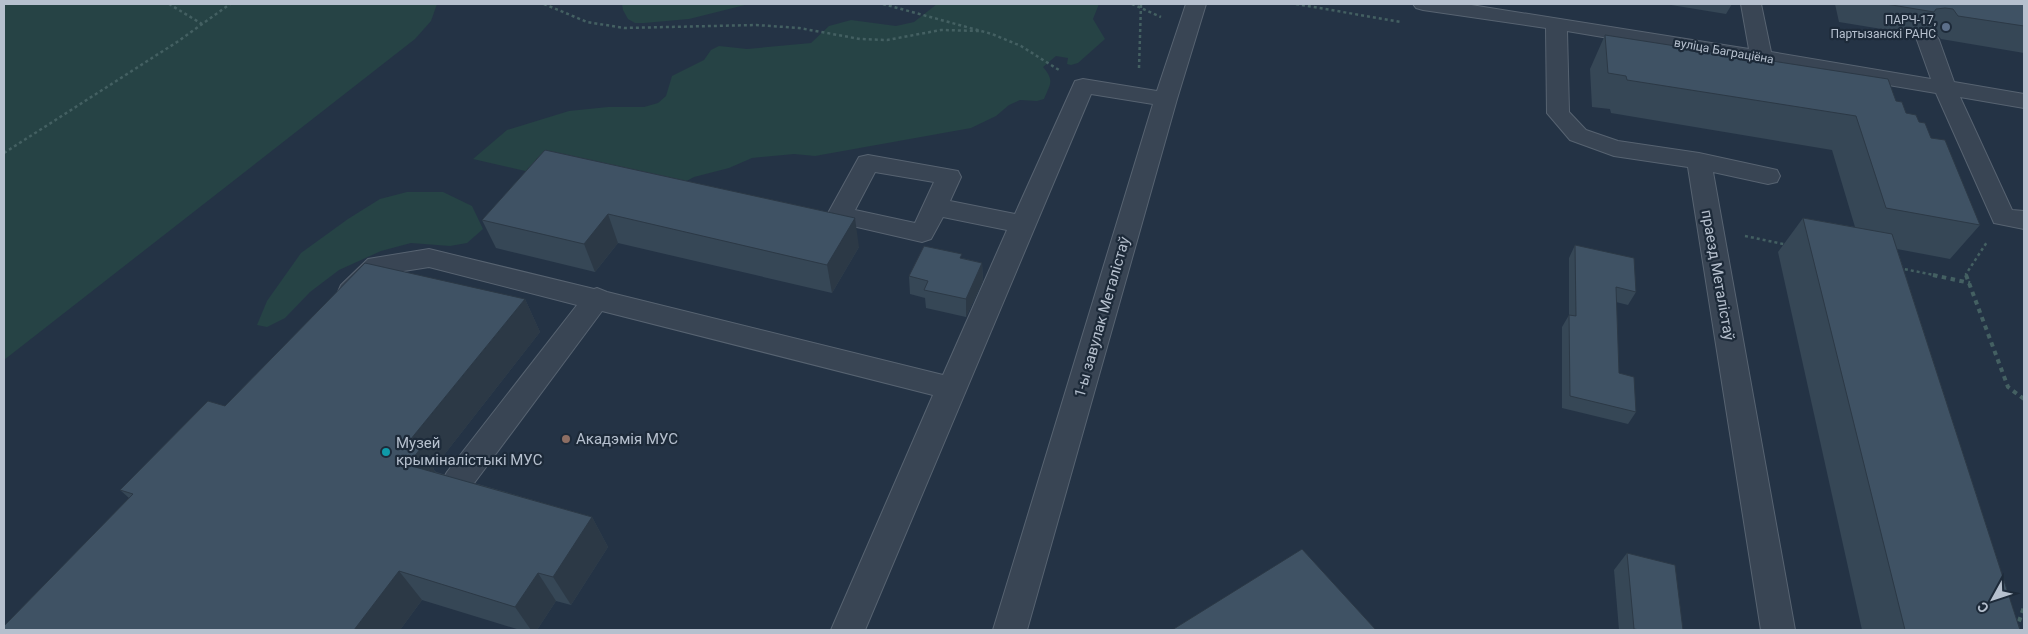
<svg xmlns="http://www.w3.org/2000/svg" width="2028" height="634" font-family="Roboto,sans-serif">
<rect width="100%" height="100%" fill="#243345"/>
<g fill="#264345">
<polygon points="4,4 437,4 431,21 415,39 4,360"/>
<polygon points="622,4 749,4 689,19 644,23 635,23 628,19 623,10"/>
<path d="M937 4H1099L1093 19 1105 39 1078 63 1071 65 1067 64 1068 58 1056 56 1043 67C1055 81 1050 84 1044 99L1037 101 1020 100 1009 105 996 116 971 128 815 156 794 154 752 158 729 168 694 177 651 200 473 159 507 130 569 111 608 107H644L658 103 666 96 672 76 704 60 711 50 719 46 747 49 811 43 829 26 851 20 896 26 914 22Z"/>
<polygon points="407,192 443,192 472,206 483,229 467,243 450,246 411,243 381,251 339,270 310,292 285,318 267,327 257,325 267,301 301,253 348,219 380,199"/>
</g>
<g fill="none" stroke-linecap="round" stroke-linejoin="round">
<g stroke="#576371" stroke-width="2">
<g id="minor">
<path d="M1186 4H1206L1177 99 1027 630H993L1153 104 1091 94 865 630H831L933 395 602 311 469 490 458 494 447 490 442 481 447 472 577 305 429 267 385 274 361 299 351 302 341 299 338 292 341 285 368 259 429 249 594 289 597 288 607 292 943 375 1007 230 943 217 931 239 922 242 831 221 827 215 859 157 868 155 958 171 961 177 950 201 1015 214 1075 81 1083 79 1157 91ZM875 172 934 182 915 223 855 210Z"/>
<polygon points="1413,4 1465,4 1749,49 1741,4 1761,4 1771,52 1931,79 1917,40 1920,35 1928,34 1936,35 1939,40 1954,82 2024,94 2024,108 1960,97 2012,210 2024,211 2024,229 1994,223 1936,93 1567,31 1569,112 1586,130 1618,141 1699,153 1768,168 1777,170 1780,176 1777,182 1768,184 1713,172 1795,630 1761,630 1688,167 1614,156 1570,140 1547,113 1546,28 1423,10 1416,8"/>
</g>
</g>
<g stroke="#446062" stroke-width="2.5" stroke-dasharray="3 3" stroke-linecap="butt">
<polyline points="169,4 202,24"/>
<polyline points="544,4 587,22 624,28 756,25 799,28 860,39 887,40 941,30 980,31"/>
<polyline points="883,4 992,34 1021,46 1059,70"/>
<polyline points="1132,4 1161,17"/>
<polyline points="1296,4 1401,22"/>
<polyline points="1139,68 1141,4"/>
<polyline points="4,153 177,42 230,4"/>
<polyline points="1745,236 1788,245"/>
<polyline points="1899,268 1939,276"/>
<polyline points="1967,276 1966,274 1987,242"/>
</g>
<g stroke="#446062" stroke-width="4" stroke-dasharray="4.5 4.5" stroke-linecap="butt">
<polyline points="1933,275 1970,283"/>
<polyline points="1966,275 2008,387 2024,399"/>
<polyline points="2016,630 2024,607"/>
</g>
<use href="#minor" fill="#394554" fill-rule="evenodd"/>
</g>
<g fill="#364756">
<polygon points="1665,4 1732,4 1726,14"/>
<polygon points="1835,4 2024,4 2024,53 1941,39 1936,33 1928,32 1920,33 1918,35 1839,22"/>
<polygon points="1605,35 1896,101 1906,113 1919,122 1931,138 1980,225 1950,259 1897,249 2020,630 1862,630 1778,252 1803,218 1855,227 1832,150 1611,113 1610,109 1592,107 1590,69"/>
<polygon points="545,150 859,247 832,293 618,243 595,272 496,248 482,220"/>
<polygon points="1575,245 1636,292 1628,305 1616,302 1619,373 1636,412 1628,424 1562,408 1562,327 1569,315 1569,258"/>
<polygon points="962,258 982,263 983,281 966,317 926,308 925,298 910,294 909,276"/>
<polygon points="525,299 540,332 433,469 436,472 592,517 608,547 571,605 556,601 537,630 520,630 422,600 400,630 4,630 129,498 120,490"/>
<polygon points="1627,553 1683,630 1619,630 1614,570"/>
</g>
<g fill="#2c3946">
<polygon points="608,214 618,243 595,272 584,244"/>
<polygon points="855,218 859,247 832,293 827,265"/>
<polygon points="982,263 983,281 966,317 966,299"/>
<polygon points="525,299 540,332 433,469 441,480 408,465 406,445"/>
<polygon points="592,517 608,547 571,605 553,577"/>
<polygon points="399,571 422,600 400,630 354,630"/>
<polygon points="538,573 556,601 537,630 531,630 515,607"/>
</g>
<g fill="#3f5264" stroke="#2c3946">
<polygon points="1886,4 2024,4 2024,26 1958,16 1953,9 1945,8 1936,9 1934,12"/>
<polygon points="1605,35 1888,79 1896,101 1902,102 1906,113 1916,115 1919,122 1925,123 1931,138 1945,140 1980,225 1886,208 1856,116 1627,80 1626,76 1608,73"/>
<polygon points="545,150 855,218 827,265 608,214 584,244 482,220"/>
<polygon points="1803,218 1892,234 2020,630 1905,630"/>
<polygon points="1575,245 1634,258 1636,292 1616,287 1619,373 1634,377 1636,412 1570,396 1569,315 1576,316"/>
<polygon points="924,246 962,254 960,258 982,263 966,299 924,290 928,281 909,276"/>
<polygon points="365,263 525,299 406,445 420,449 408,465 592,517 553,577 538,573 515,607 399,571 354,630 4,630 4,626 133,494 120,490 208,401 225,406"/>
<polygon points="1302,549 1376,630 1172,630"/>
<polygon points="1627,553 1675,565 1683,630 1640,630 1634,629"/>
</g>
<circle fill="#5c6f8a" stroke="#1d2a39" stroke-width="2" cx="1946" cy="27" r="5"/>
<circle fill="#8d6e63" stroke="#1d2a39" stroke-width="2" cx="566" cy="439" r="5"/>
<circle fill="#0f9aa8" stroke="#1d2a39" stroke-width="2" cx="386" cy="452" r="5"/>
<g text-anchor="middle" stroke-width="4.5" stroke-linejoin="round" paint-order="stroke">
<g font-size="12" fill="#b6c0ce" stroke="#1d2a39" text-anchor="end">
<text x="1936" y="24">ПАРЧ-17,<tspan x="1936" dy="14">Партызанскі РАНС</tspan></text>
</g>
<g font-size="12" fill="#b6c0ce" stroke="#1d2a39">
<text transform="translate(1724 51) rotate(10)" y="4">вуліца Баграціёна</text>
</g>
<g font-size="15" fill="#b6c0ce" stroke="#1d2a39">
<text transform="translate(1718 275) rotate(80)" y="5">праезд Металістаў</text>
<text transform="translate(1102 317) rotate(-74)" y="5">1-ы завулак Металістаў</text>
</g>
<g font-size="15" fill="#b6c0ce" stroke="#1d2a39" text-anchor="start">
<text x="576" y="444">Акадэмія МУС</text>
<text x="396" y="448">Музей<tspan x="396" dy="17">крыміналістыкі МУС</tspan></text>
</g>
</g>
<rect width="2028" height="634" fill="none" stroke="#b6c0ce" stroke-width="10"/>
<g transform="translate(1993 599) rotate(230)" stroke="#1d2a39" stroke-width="4" paint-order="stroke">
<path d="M0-4L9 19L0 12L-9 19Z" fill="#b6c0ce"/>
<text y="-8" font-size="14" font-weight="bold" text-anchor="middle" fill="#b6c0ce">С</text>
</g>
</svg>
